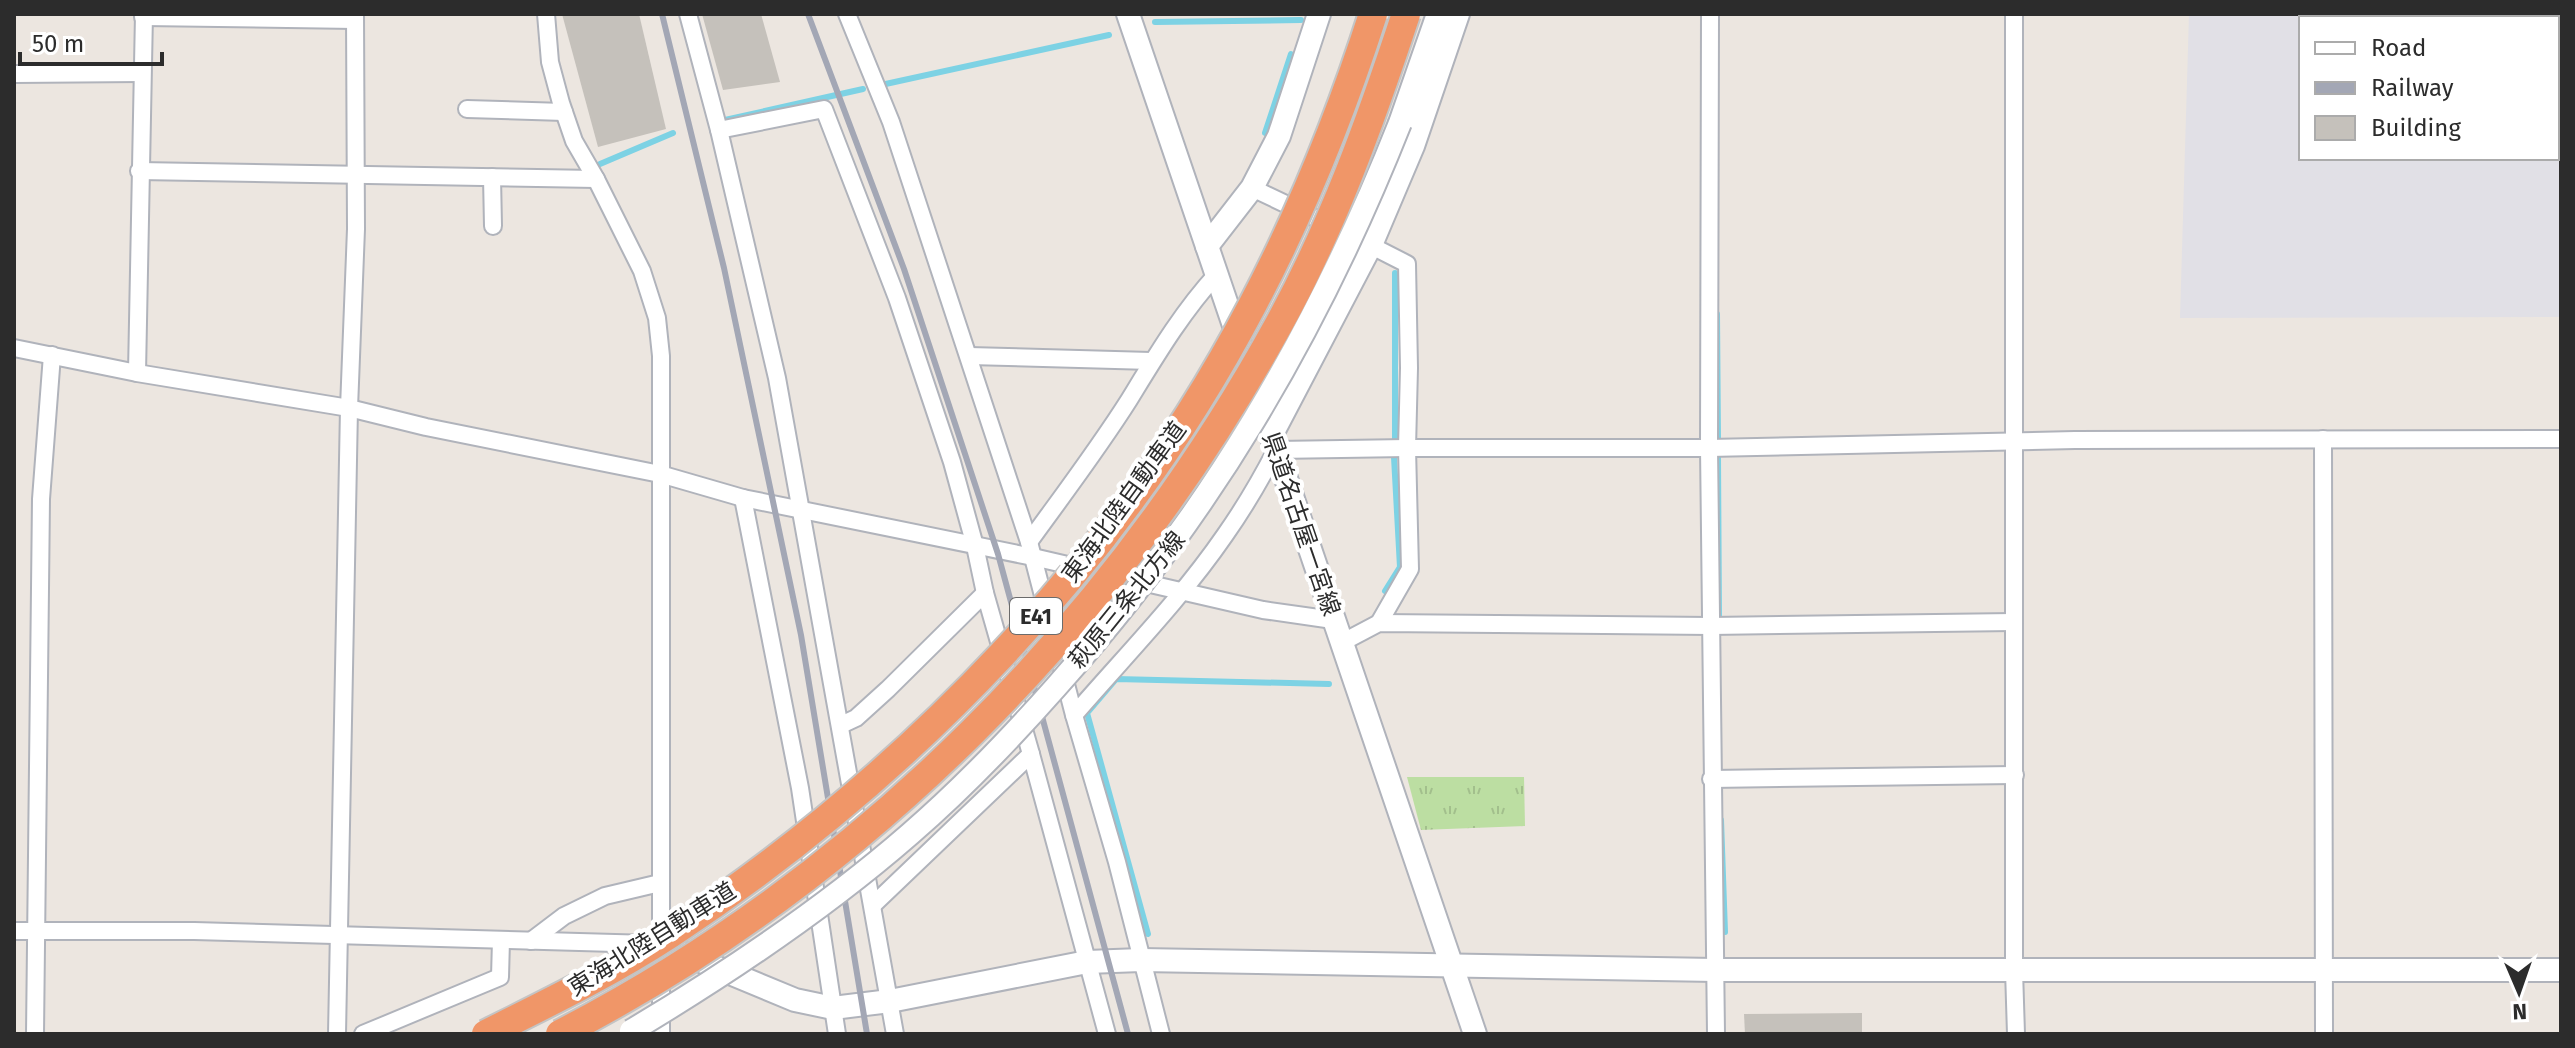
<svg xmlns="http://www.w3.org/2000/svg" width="2575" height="1048" font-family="'Fira Sans','Noto Sans JP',sans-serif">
<defs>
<pattern id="grass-tufts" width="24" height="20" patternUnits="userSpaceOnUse" patternTransform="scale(2)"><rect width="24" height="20" fill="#bcdea2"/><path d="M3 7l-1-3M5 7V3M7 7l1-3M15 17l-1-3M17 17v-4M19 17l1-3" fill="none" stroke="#a2bf8c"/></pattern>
</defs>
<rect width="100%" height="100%" fill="#ece6e0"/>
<path fill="#e1e0e6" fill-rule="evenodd" d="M2189 14H2561V317L2180 318ZM2301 18H2557V158H2301Z"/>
<polygon fill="url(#grass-tufts)" points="1407,777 1524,777 1525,826 1421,830"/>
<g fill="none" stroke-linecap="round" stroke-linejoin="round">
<g stroke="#7dd2e4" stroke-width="6">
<polyline points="1155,22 1301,20"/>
<polyline points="881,85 1109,35"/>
<polyline points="725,120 863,89"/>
<polyline points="1265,133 1291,54"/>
<polyline points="600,164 673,133"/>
<polyline points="1717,314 1718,439"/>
<polyline points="1395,439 1395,273"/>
<polyline points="1718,457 1719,619"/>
<polyline points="1385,591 1400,567 1394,457"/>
<polyline points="1721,820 1725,932"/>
<polyline points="1148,934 1087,713 1116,679 1329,684"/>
</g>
</g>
<g fill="#c5c1bb">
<polygon points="562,14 639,14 666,129 598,147"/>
<polygon points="702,14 761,14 780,82 723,90"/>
<polygon points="1862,1013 1862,1034 1745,1034 1744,1014"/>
</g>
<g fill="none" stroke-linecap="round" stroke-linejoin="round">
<g stroke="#b0b3bb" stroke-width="20">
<g id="street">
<polyline points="546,14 550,62 561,103 574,141 596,179 642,271 657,318 661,356 661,1034"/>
<polyline points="688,14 719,130 777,378 895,1034"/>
<polyline points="847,14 891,122 1029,542 1074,715 1117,862 1161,1034"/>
<polyline points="1710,14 1709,448 1716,1034"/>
<polyline points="2014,14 2014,970 2016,1034"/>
<polyline points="143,17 355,20"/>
<polyline points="14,74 142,73"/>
<polyline points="467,109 564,112"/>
<polyline points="719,130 824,109 897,298 952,462 975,546 985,593 1031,754"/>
<polyline points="139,171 596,179"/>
<polyline points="492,177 493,226"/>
<polyline points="1252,188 1334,227"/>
<polyline points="1362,241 1407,264 1409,368 1407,448 1410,569 1379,623"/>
<polyline points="14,348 137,373 349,408 426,427 660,474 743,498 1033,557 1263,610 1333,620"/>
<polyline points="969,356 1151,361"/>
<polyline points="137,373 144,14"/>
<polyline points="2323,439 2324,1034"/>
<polyline points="743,498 800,788 837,1034"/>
<path d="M1029 542C1063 495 1098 449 1129 400 1156 356 1182 312 1217 274"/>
<polyline points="1343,642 1379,623 1711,626 2014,622"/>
<path d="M1074 715C1125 656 1181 599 1225 535 1244 508 1261 479 1276 450L1407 448H1709L2075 440 2561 439"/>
<polyline points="841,725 856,718 888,689 985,593"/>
<polyline points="1711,779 2015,775"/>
<polyline points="873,905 1031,754 1107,1034"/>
<polyline points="14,931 194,931 651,944"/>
<polyline points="531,941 564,916 605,896 660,883"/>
<polyline points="35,1034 41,499 52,355"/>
<polyline points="337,1034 349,408 356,229 355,14"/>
<polyline points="363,1034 500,977 501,940"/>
</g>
</g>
<g stroke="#b0b3bb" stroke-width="26">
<g id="secondary">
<polyline points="1128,14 1475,1034"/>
<polyline points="1400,123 1438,14"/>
<polyline points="1207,246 1252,188 1279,136 1319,14"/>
<polyline points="1271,436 1371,245 1413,146 1458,14"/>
<polyline points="660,944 795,1000 833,1008 890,1001 1087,962 1141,960 1715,970 2561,970"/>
</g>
</g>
<use href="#street" stroke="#fff" stroke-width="16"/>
<use href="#secondary" stroke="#fff" stroke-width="22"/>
<g stroke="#a3a7b5" stroke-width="6">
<polyline points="662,14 724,268 801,635 867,1034"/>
<polyline points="808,14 904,269 998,554 1128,1034"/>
</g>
<g stroke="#b0b3bb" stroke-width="26" stroke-linecap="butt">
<path id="secondary-bridge" d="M631 1031C728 973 824 909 910 834 962 789 1010 739 1056 687 1208 517 1316 335 1400 123"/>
</g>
<g stroke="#c4c4c4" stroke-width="32" stroke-linecap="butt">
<g id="highway-bridge">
<path d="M486 1034C548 1003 612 972 670 934 909 776 1120 559 1253 304 1302 211 1341 114 1373 14"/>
<path d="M560 1034C865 876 1114 624 1279 324 1333 226 1371 120 1406 14"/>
</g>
</g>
<use href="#secondary-bridge" stroke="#fff" stroke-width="22"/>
<use href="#highway-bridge" stroke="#f09668" stroke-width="28"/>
</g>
<g text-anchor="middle" stroke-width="8" stroke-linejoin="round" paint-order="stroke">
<rect fill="#fff" stroke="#6b6b6b" stroke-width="2" x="1010" y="598" width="52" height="36" rx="6"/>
<g font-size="22" font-weight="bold" fill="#2c2c2c">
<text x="1036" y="624">E41</text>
</g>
<g font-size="24" fill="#2c2c2c" stroke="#fff">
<text transform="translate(1124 502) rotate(-54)" y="8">東海北陸自動車道</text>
<text transform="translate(1301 524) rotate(71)" y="8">県道名古屋一宮線</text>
<text transform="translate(1127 600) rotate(-51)" y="8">萩原三条北方線</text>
<text transform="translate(652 939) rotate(-32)" y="8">東海北陸自動車道</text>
</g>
</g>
<rect width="2575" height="1048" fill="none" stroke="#2c2c2c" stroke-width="32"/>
<rect x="2299" y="16" width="260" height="144" fill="#ffffff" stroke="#ababab" stroke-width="2"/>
<rect x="2315" y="42" width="40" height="12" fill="#ffffff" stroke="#ababab" stroke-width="2"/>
<text x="2371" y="56" font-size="24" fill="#2c2c2c">Road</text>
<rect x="2315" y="82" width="40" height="12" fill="#a3a7b5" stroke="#ababab" stroke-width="2"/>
<text x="2371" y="96" font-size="24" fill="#2c2c2c">Railway</text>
<rect x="2315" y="116" width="40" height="24" fill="#c5c1bb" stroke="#ababab" stroke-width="2"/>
<text x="2371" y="136" font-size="24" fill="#2c2c2c">Building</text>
<g transform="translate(2519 992) rotate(178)" stroke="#ffffff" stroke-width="6" paint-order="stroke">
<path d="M0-6L14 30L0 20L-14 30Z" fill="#2c2c2c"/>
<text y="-12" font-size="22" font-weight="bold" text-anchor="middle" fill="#2c2c2c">N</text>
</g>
<path d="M20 52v12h142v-12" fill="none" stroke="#2c2c2c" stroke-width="4"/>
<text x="32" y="52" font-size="24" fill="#2c2c2c" stroke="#ffffff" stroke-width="6" paint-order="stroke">50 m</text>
</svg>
